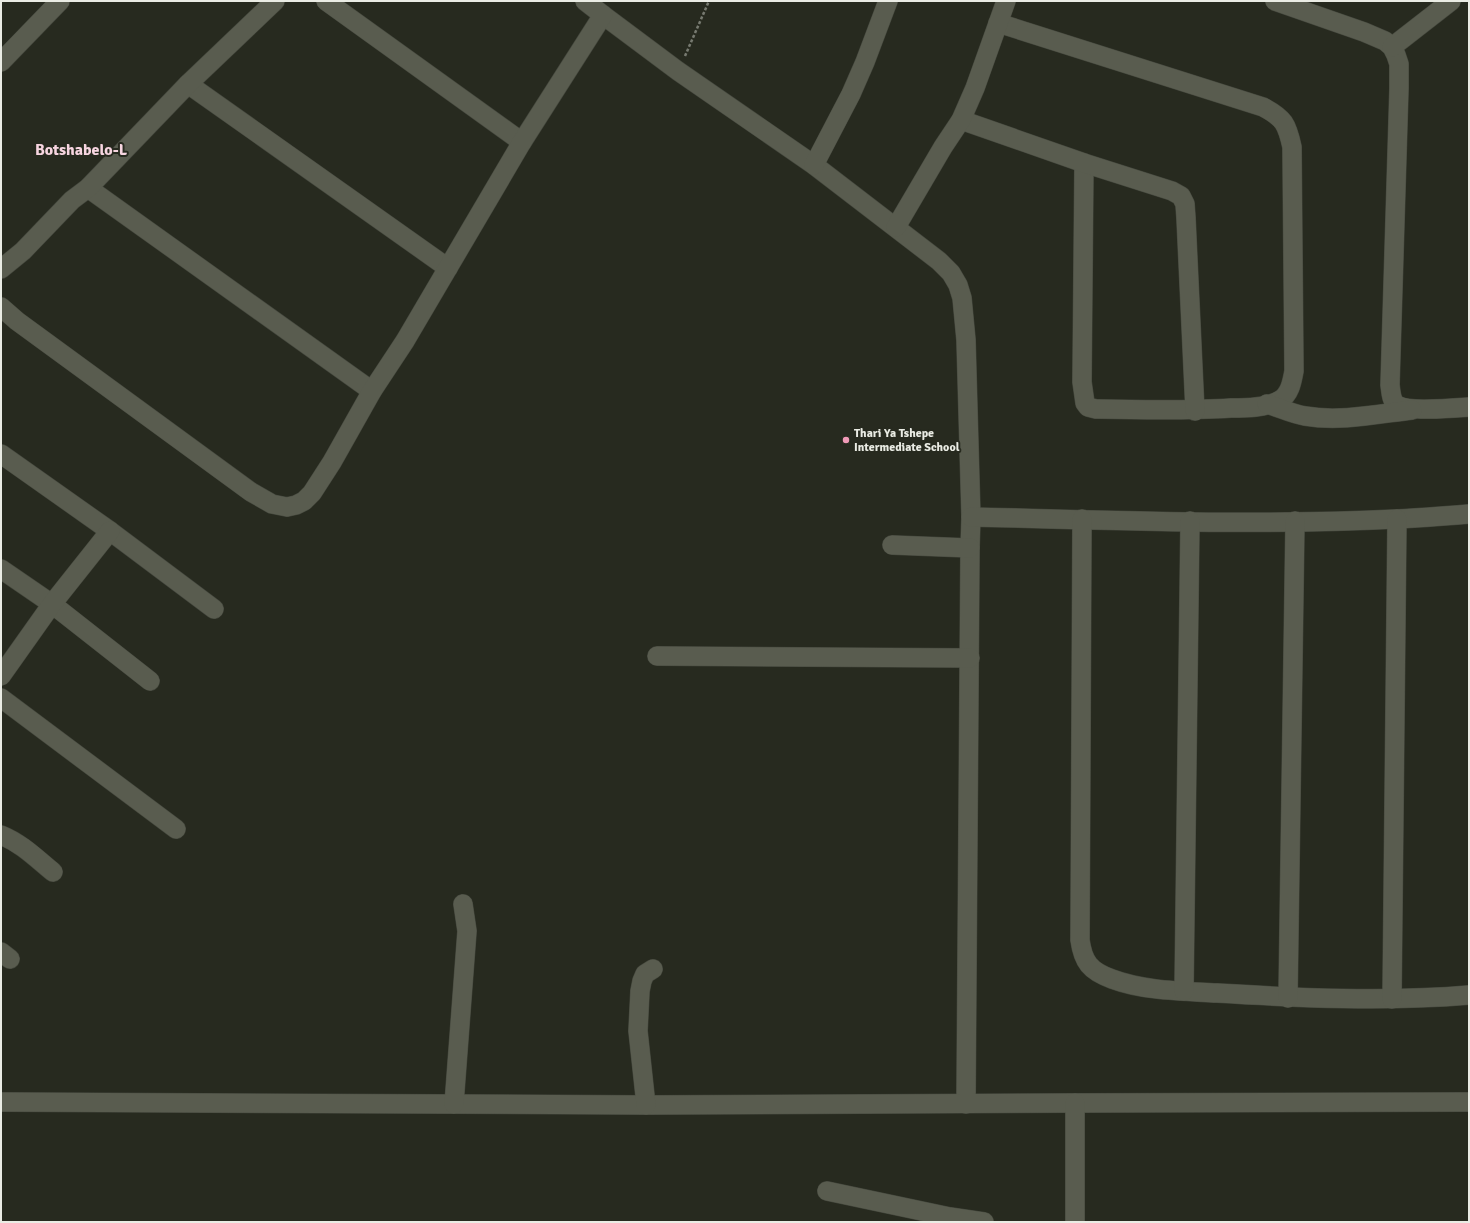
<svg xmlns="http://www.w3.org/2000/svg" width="1470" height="1223" font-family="Signika,sans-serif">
<rect width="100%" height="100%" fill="#272a1f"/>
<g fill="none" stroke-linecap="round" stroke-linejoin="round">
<g stroke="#44473d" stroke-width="20">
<g id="minor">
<polyline points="326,1 522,142"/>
<path d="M1275 1 1364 32 1385 41 1392 47 1396 55 1399 64V88L1390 385C1391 392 1391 401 1397 405 1408 412 1455 408 1469 407"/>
<polyline points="603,15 678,71 814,165 939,261 951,273 958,285 962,298 966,340 971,517 970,548 966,1104"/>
<path d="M998 23 1263 107C1284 118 1287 124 1292 147L1294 371C1292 382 1290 394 1280 400 1266 408 1246 408 1231 408 1186 411 1142 410 1096 409L1088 407 1085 403 1082 382 1084 163"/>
<polyline points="1392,47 1451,1"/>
<polyline points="1,62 60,1"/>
<polyline points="188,84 448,268"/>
<polyline points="961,120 1084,163 1172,191 1181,196 1185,204 1186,218 1195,411"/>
<polyline points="814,165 851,94 865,62 888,1"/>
<polyline points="88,188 372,391"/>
<polyline points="896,227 943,147 961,120 975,88 1006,1"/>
<polyline points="1,269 23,251 72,200 88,188 188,84 275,1"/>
<polyline points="1,307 17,321 251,492 272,504 287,507 296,505 304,501 312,493 332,462 372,391 405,341 522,142 603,15 585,1"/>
<path d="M1267 404C1280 408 1292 414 1305 416 1340 422 1377 414 1412 410"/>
<polyline points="1,454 110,531 214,609"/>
<path d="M971 517C1113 520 1255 526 1397 519 1421 518 1445 516 1469 514"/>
<path d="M1082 519 1080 940C1083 962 1090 971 1112 979 1144 991 1182 991 1217 993 1301 998 1385 1002 1469 995"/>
<polyline points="892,545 970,548"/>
<polyline points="1,569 52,604 150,681"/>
<polyline points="657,656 970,658"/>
<polyline points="1,676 52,604 110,531"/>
<polyline points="1,698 176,829"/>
<path d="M1 835C21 843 36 858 53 872"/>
<polyline points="1,952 10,959"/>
<polyline points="1184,991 1190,521"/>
<polyline points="1288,998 1295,521"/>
<polyline points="1392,999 1397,519"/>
<polyline points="1,1102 646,1105 1075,1103 1469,1102"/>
<polyline points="454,1104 467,931 463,904"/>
<polyline points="646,1105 638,1031 640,991 642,981 645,974 653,969"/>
<polyline points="827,1191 950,1217 984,1222"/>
<polyline points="1075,1222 1075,1103"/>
</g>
</g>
<polyline stroke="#777a70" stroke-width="2.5" stroke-dasharray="3 2" stroke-linecap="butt" points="685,56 709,1"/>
<use href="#minor" stroke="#595c4f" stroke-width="19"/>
</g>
<circle fill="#f09ab7" stroke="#272a1f" stroke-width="1.5" cx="846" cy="440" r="4"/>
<g text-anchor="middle" stroke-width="4" stroke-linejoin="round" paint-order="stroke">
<g font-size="12" font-weight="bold" fill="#eaece4" stroke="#272a1f" text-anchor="start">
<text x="854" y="437">Thari Ya Tshepe<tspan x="854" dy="14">Intermediate School</tspan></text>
</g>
<g font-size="16" font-weight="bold" fill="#f7d5e0" stroke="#272a1f">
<text x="81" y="155">Botshabelo-L</text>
</g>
</g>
<rect width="1470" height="1223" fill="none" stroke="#eaece4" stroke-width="4"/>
</svg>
